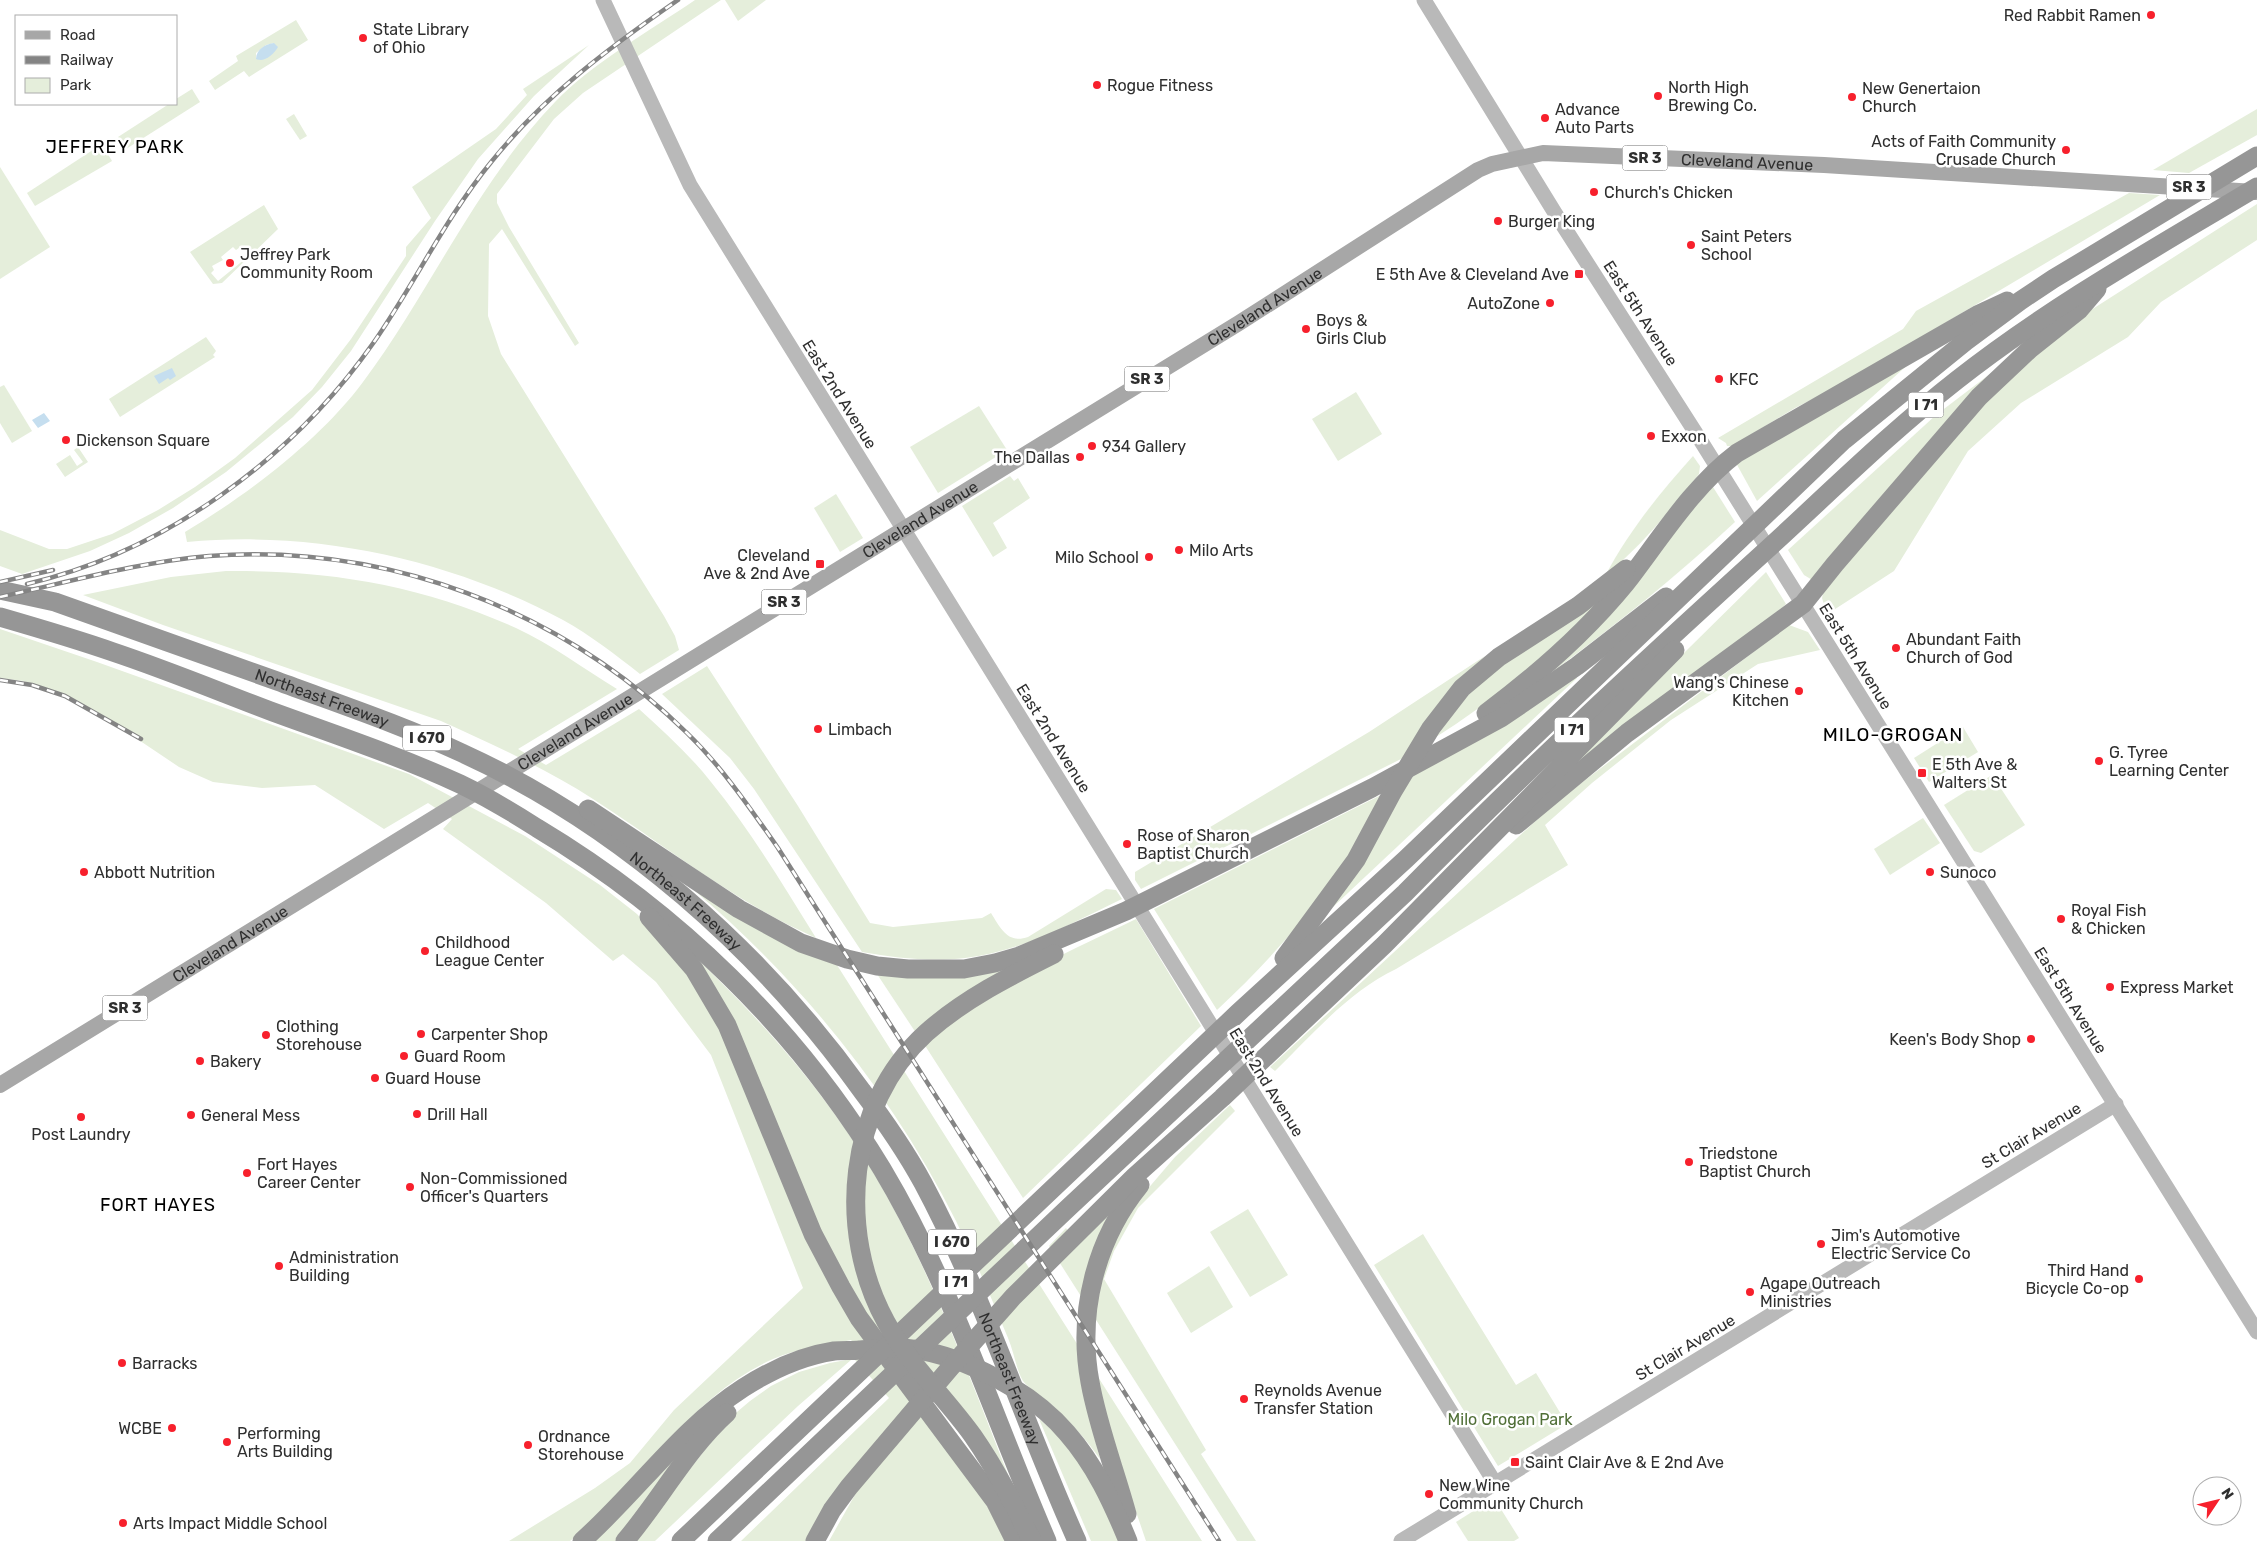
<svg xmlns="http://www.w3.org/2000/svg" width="2257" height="1541" font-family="Rubik,sans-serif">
<rect width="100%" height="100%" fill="#fff"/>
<g fill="#e5eedb" fill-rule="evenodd">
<path d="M695 0H721L583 93 554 119 497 194V203L509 227 579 343 575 346 502 229 489 244 488 316 501 354 664 616 675 636 679 650 640 674C616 655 590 635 563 620 449 559 315 530 187 542L185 532C247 495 320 440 363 382 431 291 475 185 555 102 591 64 651 30 695 0Z"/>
<polygon points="725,0 766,0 738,21"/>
<path d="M296 20 308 40 249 77 244 71 215 90 209 81 238 61 236 56ZM274 43 260 60 256 58V53L266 45Z"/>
<polygon points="589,45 534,96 478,159 435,221 351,351 322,387 293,417 226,472 173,508 129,533 90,551 22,574 0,566 0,530 49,549 67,549 112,534 158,510 195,487 235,458 312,390 351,339 406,256 406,247 431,218 412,187 496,129 527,95 523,89"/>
<polygon points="192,89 200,102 126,149 118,137 169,104 176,104 176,99"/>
<polygon points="2257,109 2257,135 2189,173 2153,170"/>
<polygon points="294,114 307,136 300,140 286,119"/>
<polygon points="102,144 112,161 35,206 27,193"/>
<polygon points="0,167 50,247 0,279"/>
<polygon points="2129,193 2160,195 1841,385 1795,408 1732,446 1727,446 1726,443 1718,438 1903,329 1916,311"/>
<polygon points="2257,204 2257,240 2161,302 2128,337 2021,403 1968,451 1894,571 1829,613 1826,611 1822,598 1824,590 2001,383 2091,310"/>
<path d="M264 205 278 229 222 283 213 284 190 252ZM242 246 248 253 244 257 245 259 218 281 211 273 214 270 212 266 223 260 221 257 233 247 236 250Z"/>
<polygon points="206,337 216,351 213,355 215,357 120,417 109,399"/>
<polygon points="2011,358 1814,581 1804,575 1788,550 1936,415"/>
<polygon points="1913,360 1757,501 1736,463"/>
<polygon points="4,385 32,431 12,443 0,423 0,387"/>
<polygon points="1356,392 1382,434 1338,461 1312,419"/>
<polygon points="979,406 1007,450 938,493 910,447"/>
<polygon points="78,447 88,462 65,477 56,464 70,455 77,466 83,462 74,450"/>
<path d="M1693 456 1700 466 1699 474C1670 511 1641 546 1605 576 1629 531 1659 494 1693 456Z"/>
<polygon points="1010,476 1014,481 1018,478 1030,498 993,523 1007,548 993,557 962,506"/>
<path d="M1713 487 1735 522C1677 576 1616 625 1552 672L1706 491Z"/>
<polygon points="836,494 863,538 840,552 814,508"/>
<path d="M226 571C330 570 421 585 516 628 551 644 584 669 617 689L518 749 546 765 639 709C664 732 690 755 711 782 751 831 783 885 816 938 736 903 666 846 593 799 545 768 492 744 441 721L163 625 83 595 171 577Z"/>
<polygon points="1766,572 1786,604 1783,607 1532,803"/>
<path d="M1604 595C1554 652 1495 700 1431 740L1475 684Z"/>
<path d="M1789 625 1808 632 1820 650 1758 664 1671 720 1592 783 1545 825 1568 865 1396 969C1348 992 1312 1035 1275 1071L1270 1067 1555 803Z"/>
<path d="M0 629 97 662 409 774 525 836 600 885 637 914 680 963 711 1007 804 1228 981 1495 1007 1541H829L861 1484 809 1541H741L889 1398 855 1360H851L798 1406 655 1541H633L731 1417 750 1401 771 1386 799 1372 830 1363 862 1357 851 1340C825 1346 798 1348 773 1359 684 1399 644 1485 570 1541H509L595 1488 630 1463 674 1410 803 1288 711 1055 656 982 623 954 613 961 546 903 443 829 452 819 428 803 384 829 315 785 262 788 213 782 179 767 109 720 64 695 23 681 0 678Z"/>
<polygon points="1485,656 1458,683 1407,756 1141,889 1135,880 1135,872 1369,732"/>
<path d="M707 666 798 806 870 923 893 927 982 918 991 913C1001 929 1008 944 1028 937L1106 889 1116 890 1122 899C1072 923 1021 952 965 958 931 962 896 958 862 952L754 789 730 758 662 694Z"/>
<polygon points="1575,676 1577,678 1333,907 1330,906 1406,780"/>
<polygon points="1963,727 1978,752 1929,782 1914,758"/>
<polygon points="1992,775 2025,825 1981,853 1974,851 1944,805"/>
<path d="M1385 793C1369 822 1354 853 1334 879 1299 927 1260 970 1217 1010L1154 909Z"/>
<polygon points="1923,818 1940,843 1890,875 1874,849"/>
<path d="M695 891 799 951 837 965 1202 1541H1146L1118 1459 1090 1420 1100 1459C1086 1439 1070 1422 1052 1405 1045 1399 1028 1388 1023 1381 1016 1369 1014 1352 1008 1338 992 1299 975 1260 956 1221 892 1094 803 983 695 891Z"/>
<path d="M1136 919 1201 1026 1023 1198 924 1044C984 988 1063 955 1136 919Z"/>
<path d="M694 956C769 1027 839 1108 889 1200 937 1288 972 1383 1009 1477L888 1316 848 1178 899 1355 878 1335 842 1280Z"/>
<path d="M1000 969 1001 973 916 1033 877 974C925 980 953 978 1000 969Z"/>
<polygon points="1230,1105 1235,1111 1138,1208 1114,1251 1104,1279 1206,1450 1201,1454 1256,1541 1237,1541 1049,1246 1066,1228 1077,1243 1107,1215 1110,1216 1107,1255 1134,1205 1175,1157"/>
<polygon points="1248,1209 1288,1275 1250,1297 1210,1232"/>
<polygon points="1423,1234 1516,1385 1536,1373 1567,1424 1498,1466 1374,1265"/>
<polygon points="1209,1266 1233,1307 1191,1333 1167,1293"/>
<polygon points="1039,1419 1061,1437 1082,1463 1121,1541 1091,1541"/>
<polygon points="703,1426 617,1541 591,1541"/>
<polygon points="1494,1498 1519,1538 1514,1541 1468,1541 1456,1522"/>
</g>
<g fill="#c5deef">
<path d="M274 43 278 47C274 54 264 63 256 59 256 49 266 44 274 43Z"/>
<polygon points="172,368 176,376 170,380 168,378 159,384 154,376"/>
<polygon points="44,413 50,421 38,428 32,420"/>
</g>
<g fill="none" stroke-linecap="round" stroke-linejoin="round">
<g stroke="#b9b9b9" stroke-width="15">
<polyline points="603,0 690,185 1495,1483"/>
<polyline points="1424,0 1555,213 1699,438 2257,1332"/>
<polyline points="1401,1541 2116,1104"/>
</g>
<path stroke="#a7a7a7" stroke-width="16" id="s1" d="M0 1085 1239 323 1478 170 1492 164 1543 153 1824 165 2255 192"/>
<g stroke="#969696" stroke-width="19">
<path id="s2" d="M0 590 55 602C129 628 203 655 277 681 339 704 402 725 462 753 620 825 761 950 862 1091 884 1120 905 1150 923 1183 984 1297 1024 1423 1077 1541"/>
<path d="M0 617C38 628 76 639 113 652 167 670 220 692 273 712 336 735 399 756 460 784 487 797 512 812 537 828 677 912 797 1028 882 1169 952 1286 993 1416 1047 1541"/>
<path d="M1486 713C1537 675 1586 632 1626 583 1660 539 1693 486 1737 453L1979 314 2007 301"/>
<polyline points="588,809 739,909 801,943 847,959 877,966 908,969 964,969 995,963 1019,956 1126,911 1372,788 1501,718 1577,666 1666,597"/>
<polyline points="1516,825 1627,733 1803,604 1835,564 1979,397 2030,349 2079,310 2097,289"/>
<polyline points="649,917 694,969 727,1025 813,1234 841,1287 859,1318 890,1360 995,1501 1015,1541"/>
<polyline points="1284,958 1356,860 1393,791 1431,728 1462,688 1499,657 1578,606 1626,569"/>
<path d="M1127 1514C1115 1470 1098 1427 1090 1382 1077 1312 1096 1239 1140 1185"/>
<path d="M582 1541C637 1492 681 1428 743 1388 771 1370 801 1356 834 1351 843 1350 852 1351 860 1350 878 1349 896 1346 913 1349 967 1357 1032 1392 1067 1433 1095 1465 1112 1502 1128 1541"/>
<path d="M625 1541C660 1500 687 1449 727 1413"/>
<polyline points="681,1541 1238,1013 1406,859 1844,440 1966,341 2020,301 2053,279 2257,156"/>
<path d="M717 1541 1067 1209 1405 893C1520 776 1640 665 1761 555 1826 496 1888 434 1957 380 2051 306 2155 248 2257 187"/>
<polyline points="815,1541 832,1510 849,1487 950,1368 1013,1297 1135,1176 1222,1098 1384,945 1675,650"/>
<path d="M1032 1541C1014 1505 996 1469 973 1436 945 1397 909 1364 886 1322 836 1231 847 1105 926 1033 964 999 1010 976 1054 954"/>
</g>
<g stroke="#848484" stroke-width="4.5">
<g id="rail">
<polyline points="0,582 53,570"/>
<path d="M27 584C166 551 292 459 374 342 415 283 446 217 492 161 544 96 610 47 678 0"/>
<path d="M0 597C69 582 139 562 209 556 386 543 561 609 687 733 722 767 750 808 778 848L1219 1541"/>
<polyline points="0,680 32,685 65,696 141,739"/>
</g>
</g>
<use href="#rail" stroke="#fff" stroke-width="2.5" stroke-dasharray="8" stroke-linecap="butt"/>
</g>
<g fill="#f7202c" stroke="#fff" stroke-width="2">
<circle cx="2151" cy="15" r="5"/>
<circle cx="363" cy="38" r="5"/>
<circle cx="1097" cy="85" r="5"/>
<circle cx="1658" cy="96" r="5"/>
<circle cx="1852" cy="97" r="5"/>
<circle cx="1545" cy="118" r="5"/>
<circle cx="2066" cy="150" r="5"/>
<circle cx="1594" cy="192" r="5"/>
<circle cx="1498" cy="221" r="5"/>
<circle cx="1691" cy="245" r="5"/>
<circle cx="230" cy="263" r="5"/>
<rect x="1574" y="269" width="10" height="10" rx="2.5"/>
<circle cx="1550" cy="303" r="5"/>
<circle cx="1306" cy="329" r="5"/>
<circle cx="1719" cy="379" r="5"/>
<circle cx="1651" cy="436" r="5"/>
<circle cx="66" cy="440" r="5"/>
<circle cx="1092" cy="446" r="5"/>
<circle cx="1080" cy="457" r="5"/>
<circle cx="1179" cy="550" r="5"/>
<circle cx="1149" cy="557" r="5"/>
<rect x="815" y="559" width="10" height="10" rx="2.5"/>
<circle cx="1896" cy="648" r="5"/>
<circle cx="1799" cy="691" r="5"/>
<circle cx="818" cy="729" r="5"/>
<circle cx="2099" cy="761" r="5"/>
<rect x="1917" y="768" width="10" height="10" rx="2.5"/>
<circle cx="1127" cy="844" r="5"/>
<circle cx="84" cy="872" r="5"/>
<circle cx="1930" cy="872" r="5"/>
<circle cx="2061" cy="919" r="5"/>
<circle cx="425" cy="951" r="5"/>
<circle cx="2110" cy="987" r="5"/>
<circle cx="421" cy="1034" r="5"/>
<circle cx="266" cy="1035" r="5"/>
<circle cx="2031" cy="1039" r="5"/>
<circle cx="404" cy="1056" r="5"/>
<circle cx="200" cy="1061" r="5"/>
<circle cx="375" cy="1078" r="5"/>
<circle cx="417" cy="1114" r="5"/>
<circle cx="191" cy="1115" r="5"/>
<circle cx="81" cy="1117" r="5"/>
<circle cx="1689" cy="1162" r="5"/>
<circle cx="247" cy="1173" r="5"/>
<circle cx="410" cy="1187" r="5"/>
<circle cx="1821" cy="1244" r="5"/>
<circle cx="279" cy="1266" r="5"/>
<circle cx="2139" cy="1279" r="5"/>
<circle cx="1750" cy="1292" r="5"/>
<circle cx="122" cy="1363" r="5"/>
<circle cx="1244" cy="1399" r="5"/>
<circle cx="172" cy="1428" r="5"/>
<circle cx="227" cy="1442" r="5"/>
<circle cx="528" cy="1445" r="5"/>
<rect x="1510" y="1457" width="10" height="10" rx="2.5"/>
<circle cx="1429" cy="1494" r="5"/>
<circle cx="123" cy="1523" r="5"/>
</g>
<g text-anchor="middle" stroke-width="5" stroke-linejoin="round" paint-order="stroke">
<g fill="#fff" stroke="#6d6d6d" stroke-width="1">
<rect x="1622.5" y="145.5" width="45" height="25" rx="4"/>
<rect x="2166.5" y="174.5" width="45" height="25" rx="4"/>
<rect x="1124.5" y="366.5" width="45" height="25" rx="4"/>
<rect x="1908.5" y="392.5" width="35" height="25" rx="4"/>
<rect x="761.5" y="589.5" width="45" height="25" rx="4"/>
<rect x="1554.5" y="717.5" width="35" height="25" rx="4"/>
<rect x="403" y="725.5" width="48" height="25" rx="4"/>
<rect x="102.5" y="995.5" width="45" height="25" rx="4"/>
<rect x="928" y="1229.5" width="48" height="25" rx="4"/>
<rect x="938.5" y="1269.5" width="35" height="25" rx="4"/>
</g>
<g font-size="15" font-weight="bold" fill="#2f2f2f">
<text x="1645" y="163">SR 3</text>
<text x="2189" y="192">SR 3</text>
<text x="1147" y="384">SR 3</text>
<text x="1926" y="410">I 71</text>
<text x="784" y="607">SR 3</text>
<text x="1572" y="735">I 71</text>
<text x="427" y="743">I 670</text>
<text x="125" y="1013">SR 3</text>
<text x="952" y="1247">I 670</text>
<text x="956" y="1287">I 71</text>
</g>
<g font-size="16" fill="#2f2f2f" stroke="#fff" text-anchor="start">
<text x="2141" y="21" text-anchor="end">Red Rabbit Ramen</text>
<text x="373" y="35">State Library<tspan x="373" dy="18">of Ohio</tspan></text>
<text x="1107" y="91">Rogue Fitness</text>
<text x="1668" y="93">North High<tspan x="1668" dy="18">Brewing Co.</tspan></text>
<text x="1862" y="94">New Genertaion<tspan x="1862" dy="18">Church</tspan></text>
<text x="1555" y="115">Advance<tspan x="1555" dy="18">Auto Parts</tspan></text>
<text x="2056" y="147" text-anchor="end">Acts of Faith Community<tspan x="2056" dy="18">Crusade Church</tspan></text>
<text x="1604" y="198">Church's Chicken</text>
<text x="1508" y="227">Burger King</text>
<text x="1701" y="242">Saint Peters<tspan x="1701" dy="18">School</tspan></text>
<text x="240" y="260">Jeffrey Park<tspan x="240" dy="18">Community Room</tspan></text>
<text x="1569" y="280" text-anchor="end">E 5th Ave &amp; Cleveland Ave</text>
<text x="1540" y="309" text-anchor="end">AutoZone</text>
<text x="1316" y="326">Boys &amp;<tspan x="1316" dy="18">Girls Club</tspan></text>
<text x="1729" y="385">KFC</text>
<text x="1661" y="442">Exxon</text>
<text x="76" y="446">Dickenson Square</text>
<text x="1102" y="452">934 Gallery</text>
<text x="1070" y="463" text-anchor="end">The Dallas</text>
<text x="1189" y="556">Milo Arts</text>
<text x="810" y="561" text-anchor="end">Cleveland<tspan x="810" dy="18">Ave &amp; 2nd Ave</tspan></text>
<text x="1139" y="563" text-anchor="end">Milo School</text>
<text x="1906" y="645">Abundant Faith<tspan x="1906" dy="18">Church of God</tspan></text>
<text x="1789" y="688" text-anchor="end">Wang's Chinese<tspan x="1789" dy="18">Kitchen</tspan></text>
<text x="828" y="735">Limbach</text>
<text x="2109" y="758">G. Tyree<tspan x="2109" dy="18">Learning Center</tspan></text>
<text x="1932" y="770">E 5th Ave &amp;<tspan x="1932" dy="18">Walters St</tspan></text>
<text x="1137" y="841">Rose of Sharon<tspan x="1137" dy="18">Baptist Church</tspan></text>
<text x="94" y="878">Abbott Nutrition</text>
<text x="1940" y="878">Sunoco</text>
<text x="2071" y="916">Royal Fish<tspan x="2071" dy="18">&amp; Chicken</tspan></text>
<text x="435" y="948">Childhood<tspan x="435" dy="18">League Center</tspan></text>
<text x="2120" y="993">Express Market</text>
<text x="276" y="1032">Clothing<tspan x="276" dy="18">Storehouse</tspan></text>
<text x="431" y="1040">Carpenter Shop</text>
<text x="2021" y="1045" text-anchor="end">Keen's Body Shop</text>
<text x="414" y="1062">Guard Room</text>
<text x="210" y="1067">Bakery</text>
<text x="385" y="1084">Guard House</text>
<text x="427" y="1120">Drill Hall</text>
<text x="201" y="1121">General Mess</text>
<text x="81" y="1140" text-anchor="middle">Post Laundry</text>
<text x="1699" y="1159">Triedstone<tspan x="1699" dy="18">Baptist Church</tspan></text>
<text x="257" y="1170">Fort Hayes<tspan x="257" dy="18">Career Center</tspan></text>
<text x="420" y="1184">Non-Commissioned<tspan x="420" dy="18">Officer's Quarters</tspan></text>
<text x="1831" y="1241">Jim's Automotive<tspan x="1831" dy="18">Electric Service Co</tspan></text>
<text x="289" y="1263">Administration<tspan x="289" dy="18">Building</tspan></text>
<text x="2129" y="1276" text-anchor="end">Third Hand<tspan x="2129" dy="18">Bicycle Co-op</tspan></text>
<text x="1760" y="1289">Agape Outreach<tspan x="1760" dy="18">Ministries</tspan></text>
<text x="132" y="1369">Barracks</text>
<text x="1254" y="1396">Reynolds Avenue<tspan x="1254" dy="18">Transfer Station</tspan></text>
<text x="162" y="1434" text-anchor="end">WCBE</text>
<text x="237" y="1439">Performing<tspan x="237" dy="18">Arts Building</tspan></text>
<text x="538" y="1442">Ordnance<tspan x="538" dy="18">Storehouse</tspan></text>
<text x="1525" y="1468">Saint Clair Ave &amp; E 2nd Ave</text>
<text x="1439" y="1491">New Wine<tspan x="1439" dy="18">Community Church</tspan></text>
<text x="133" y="1529">Arts Impact Middle School</text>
</g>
<g font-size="16" fill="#2f2f2f" stroke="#fff">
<text dy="6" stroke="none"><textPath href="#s1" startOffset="2010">Cleveland Avenue</textPath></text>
<text dy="6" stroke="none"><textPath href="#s1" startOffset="1485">Cleveland Avenue</textPath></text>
<text transform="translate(1641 313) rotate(57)" y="6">East 5th Avenue</text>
<text transform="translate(840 394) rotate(58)" y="6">East 2nd Avenue</text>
<text dy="6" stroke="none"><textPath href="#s1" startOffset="1080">Cleveland Avenue</textPath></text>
<text transform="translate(1856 656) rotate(58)" y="6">East 5th Avenue</text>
<text dy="6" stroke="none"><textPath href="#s2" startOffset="340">Northeast Freeway</textPath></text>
<text dy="6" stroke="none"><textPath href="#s1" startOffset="675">Cleveland Avenue</textPath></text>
<text transform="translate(1054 738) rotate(58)" y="6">East 2nd Avenue</text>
<text dy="6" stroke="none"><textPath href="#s2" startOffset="760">Northeast Freeway</textPath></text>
<text dy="6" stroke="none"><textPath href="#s1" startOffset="270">Cleveland Avenue</textPath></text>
<text transform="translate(2071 1000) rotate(58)" y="6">East 5th Avenue</text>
<text transform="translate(1267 1082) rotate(58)" y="6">East 2nd Avenue</text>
<text transform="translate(2031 1135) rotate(-31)" y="6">St Clair Avenue</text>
<text transform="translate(1685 1347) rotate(-31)" y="6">St Clair Avenue</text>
<text dy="6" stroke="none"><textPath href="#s2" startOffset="1345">Northeast Freeway</textPath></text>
</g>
<g font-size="16" fill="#506f37" stroke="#fff">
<text x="1510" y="1425">Milo Grogan Park</text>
</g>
<g font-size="18" letter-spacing="1" fill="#000" stroke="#fff">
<text x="115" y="153">JEFFREY PARK</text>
<text x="158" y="1211">FORT HAYES</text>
</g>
<g font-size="19" letter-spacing="1" fill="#000" stroke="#fff">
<text x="1893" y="741">MILO-GROGAN</text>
</g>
</g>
<rect x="15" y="15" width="162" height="90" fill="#ffffff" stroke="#acacac"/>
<rect x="25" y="31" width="25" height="8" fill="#a7a7a7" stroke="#acacac"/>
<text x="60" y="40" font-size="15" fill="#2f2f2f">Road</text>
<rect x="25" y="56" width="25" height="8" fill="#848484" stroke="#acacac"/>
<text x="60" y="65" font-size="15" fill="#2f2f2f">Railway</text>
<rect x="25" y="78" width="25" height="15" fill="#e5eedb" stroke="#acacac"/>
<text x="60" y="90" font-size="15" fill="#2f2f2f">Park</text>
<g transform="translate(2217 1501) rotate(55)"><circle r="24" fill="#ffffff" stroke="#acacac"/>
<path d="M0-4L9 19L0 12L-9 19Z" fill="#f7202c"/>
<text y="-8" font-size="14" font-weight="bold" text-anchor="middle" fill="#2f2f2f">N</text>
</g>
</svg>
